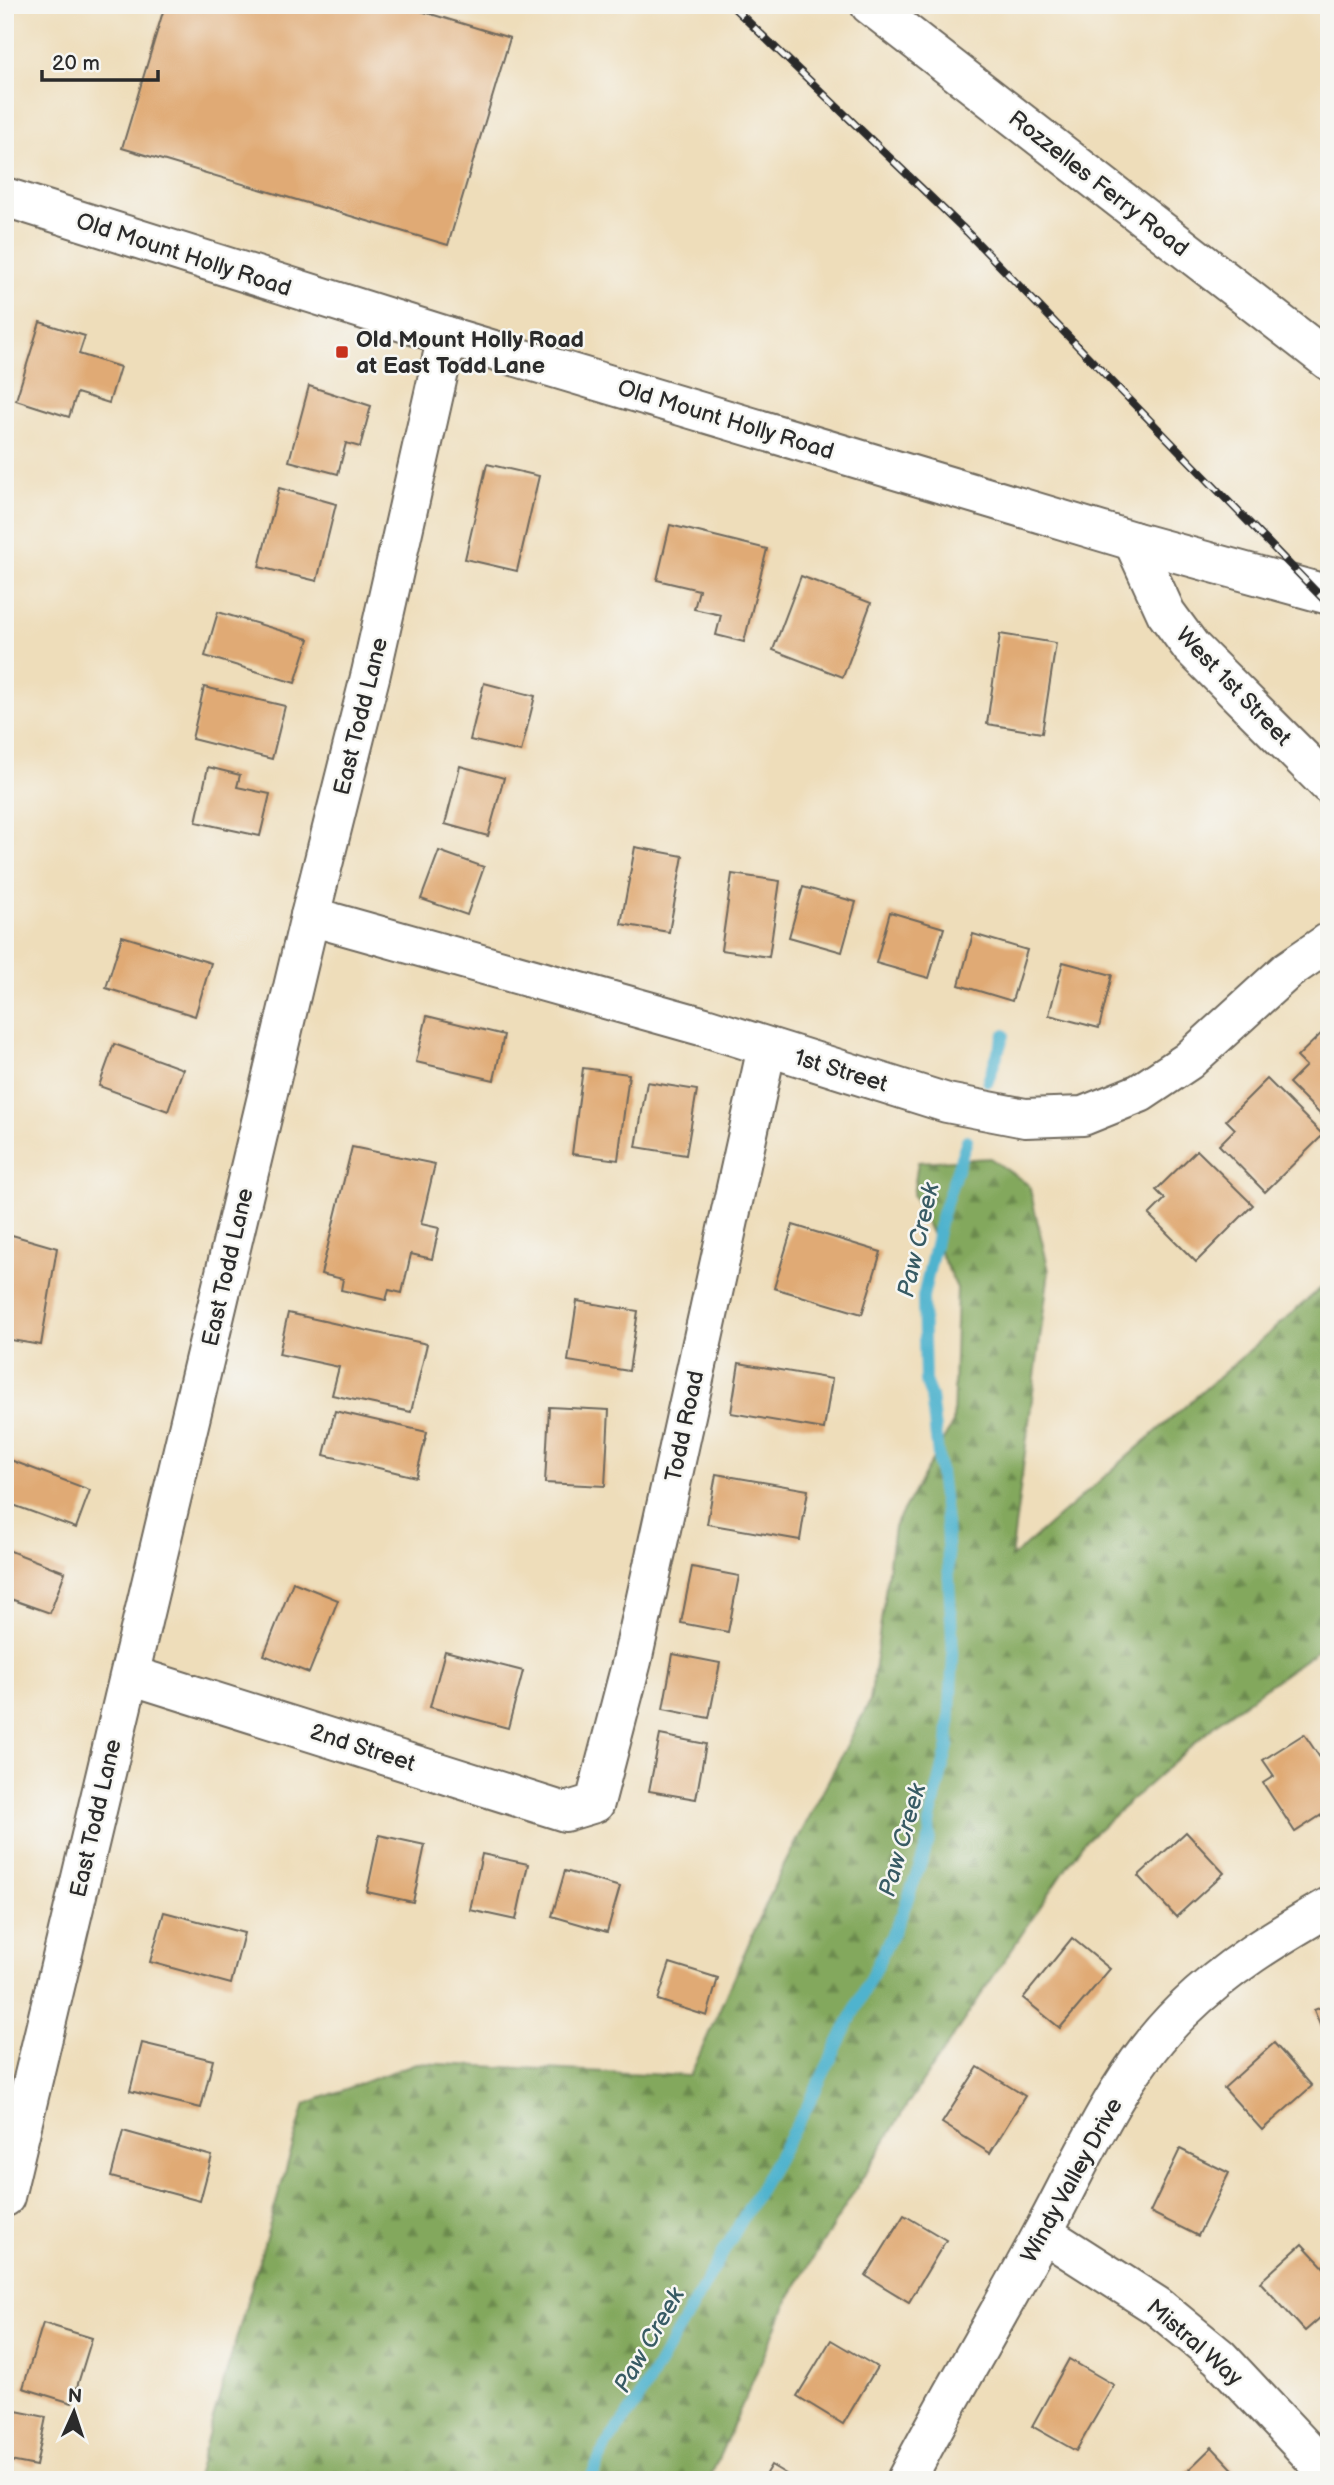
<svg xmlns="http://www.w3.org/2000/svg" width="1334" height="2485" font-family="'Balsamiq Sans',sans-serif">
<defs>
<pattern id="forest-firs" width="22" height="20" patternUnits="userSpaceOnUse" patternTransform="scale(1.75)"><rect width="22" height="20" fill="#83a85d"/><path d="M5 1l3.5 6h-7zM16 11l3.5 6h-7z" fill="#6b894d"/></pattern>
</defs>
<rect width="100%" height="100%" fill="#f6f6f2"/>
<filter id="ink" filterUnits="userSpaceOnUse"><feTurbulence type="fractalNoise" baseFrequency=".0143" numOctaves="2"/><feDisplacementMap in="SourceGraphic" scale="14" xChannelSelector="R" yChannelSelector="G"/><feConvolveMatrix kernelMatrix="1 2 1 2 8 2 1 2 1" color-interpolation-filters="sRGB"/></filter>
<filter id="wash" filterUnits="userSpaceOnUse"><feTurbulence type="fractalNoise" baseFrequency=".00686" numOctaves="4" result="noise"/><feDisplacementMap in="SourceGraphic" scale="28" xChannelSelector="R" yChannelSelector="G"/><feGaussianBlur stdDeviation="1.57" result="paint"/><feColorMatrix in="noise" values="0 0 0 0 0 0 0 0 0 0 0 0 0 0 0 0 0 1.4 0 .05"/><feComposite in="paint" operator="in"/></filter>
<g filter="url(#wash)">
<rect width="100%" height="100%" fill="#eeddba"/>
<polygon fill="url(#forest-firs)" stroke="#576a44" stroke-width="2" points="990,1158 1029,1185 1049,1271 1011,1558 1329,1281 1329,1642 1223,1718 1083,1843 909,2102 790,2296 709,2480 195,2480 305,2104 416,2063 690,2076 779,1875 870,1701 894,1527 953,1423 957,1288 913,1195 918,1162"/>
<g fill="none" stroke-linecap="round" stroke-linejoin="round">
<g stroke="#4fb3ce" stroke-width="12">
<polyline points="988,1081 1004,1035"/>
<polyline points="590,2480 606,2445 636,2404 808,2105 902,1914 930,1838 929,1824 948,1746 953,1655 946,1523 931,1396 925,1381 923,1297 942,1214 967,1140"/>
</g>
</g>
<g id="blocks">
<g fill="#e0aa74">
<polygon points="165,5 401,5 510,38 448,245 122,148"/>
<polygon points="40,322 85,336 79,354 120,367 109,403 77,393 69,417 16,400"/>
<polygon points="309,386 371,406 360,447 346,443 338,474 289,461"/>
<polygon points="487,464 539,476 517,571 465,559"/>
<polygon points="279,488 336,504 317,581 259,567"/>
<polygon points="670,525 767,549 744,642 716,635 721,615 694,609 699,590 657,580"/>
<polygon points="801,576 871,603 843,677 773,650"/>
<polygon points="218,612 309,639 295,683 205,656"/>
<polygon points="1000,634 1056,643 1042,733 987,724"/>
<polygon points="484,683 535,696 521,752 470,740"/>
<polygon points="204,687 285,706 272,759 192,739"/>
<polygon points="460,766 504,778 488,836 445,824"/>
<polygon points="208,767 240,775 237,787 270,794 260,836 196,822"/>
<polygon points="635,847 683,856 669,932 621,924"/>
<polygon points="439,851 484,867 467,915 421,899"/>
<polygon points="732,874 780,881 769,957 721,950"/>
<polygon points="803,887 856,902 842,952 789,937"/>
<polygon points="890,912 944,928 929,978 876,963"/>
<polygon points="973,934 1027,950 1012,1001 959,985"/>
<polygon points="122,936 211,963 195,1016 106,988"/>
<polygon points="1063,962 1112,975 1099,1028 1049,1015"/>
<polygon points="427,1016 504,1035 494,1080 416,1062"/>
<polygon points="1329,1026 1329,1123 1289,1083 1306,1066 1297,1057"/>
<polygon points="114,1044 183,1069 168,1111 99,1086"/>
<polygon points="583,1068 629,1074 618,1160 572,1154"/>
<polygon points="1267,1079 1323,1135 1265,1192 1219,1145 1235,1129 1226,1120"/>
<polygon points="647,1082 697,1090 686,1155 636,1147"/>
<polygon points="352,1147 435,1164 421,1224 439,1228 432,1259 411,1254 402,1293 389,1290 386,1300 341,1290 343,1279 321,1274"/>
<polygon points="1197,1150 1253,1205 1196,1262 1149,1215 1165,1199 1156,1190"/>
<polygon points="793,1225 881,1252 862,1314 774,1288"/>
<polygon points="5,1233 57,1248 41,1345 5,1339"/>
<polygon points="577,1301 638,1311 629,1371 568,1361"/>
<polygon points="288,1313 427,1344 411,1412 332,1395 339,1367 279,1354"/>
<polygon points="739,1363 832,1379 824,1429 731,1413"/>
<polygon points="549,1407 609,1410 605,1486 545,1483"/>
<polygon points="335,1411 427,1432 416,1477 324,1455"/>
<polygon points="5,1458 90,1490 76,1528 5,1502"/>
<polygon points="716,1474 808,1490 800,1540 707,1524"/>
<polygon points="5,1549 65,1572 50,1613 5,1597"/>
<polygon points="692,1567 739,1576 728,1632 681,1623"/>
<polygon points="293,1582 338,1600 309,1673 264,1655"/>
<polygon points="445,1651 523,1671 508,1728 430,1707"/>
<polygon points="673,1654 720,1663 709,1718 663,1709"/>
<polygon points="1304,1734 1329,1771 1329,1810 1295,1832 1263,1783 1274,1776 1263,1760"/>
<polygon points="660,1735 706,1744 696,1799 649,1791"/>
<polygon points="1186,1832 1224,1873 1176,1917 1138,1876"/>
<polygon points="379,1835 425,1845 413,1902 367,1892"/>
<polygon points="482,1854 528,1864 516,1920 470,1910"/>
<polygon points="565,1871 620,1887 607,1932 552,1916"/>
<polygon points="164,1912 244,1933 231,1984 150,1962"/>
<polygon points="1072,1938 1110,1969 1060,2028 1023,1998"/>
<polygon points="670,1963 718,1978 707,2016 658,2000"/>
<polygon points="1329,2004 1329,2047 1314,2010"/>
<polygon points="142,2043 213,2060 201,2108 130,2091"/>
<polygon points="1274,2043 1312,2086 1262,2130 1224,2088"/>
<polygon points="978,2067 1025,2096 990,2153 942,2123"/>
<polygon points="123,2131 212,2156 200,2201 111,2177"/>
<polygon points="1180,2149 1229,2173 1198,2236 1150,2212"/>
<polygon points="904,2215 946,2240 909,2302 866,2276"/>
<polygon points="1302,2244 1329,2273 1329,2310 1305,2331 1260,2282"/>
<polygon points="43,2323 92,2338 72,2403 23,2388"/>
<polygon points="831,2340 877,2367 843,2424 797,2396"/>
<polygon points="1069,2359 1114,2385 1076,2451 1032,2426"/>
<polygon points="6,2409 46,2417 36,2466 5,2460"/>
<polygon points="1212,2447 1243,2480 1178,2480"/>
<polygon points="771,2465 796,2480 762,2480"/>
</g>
</g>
</g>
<g filter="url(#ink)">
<use href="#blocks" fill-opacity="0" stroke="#6f695d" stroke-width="2"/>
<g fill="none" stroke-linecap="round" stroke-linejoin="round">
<g stroke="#6f695d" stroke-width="42">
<g id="minor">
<polyline points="1133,541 1166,613 1191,647 1329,785"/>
<polyline points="310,916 705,1027 947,1103 1025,1118 1083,1116 1140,1093 1188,1061 1288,970 1329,942"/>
<polyline points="130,1675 565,1812 595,1803 632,1661 767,1047"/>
<polyline points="5,2197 310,916 371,673 447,336"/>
<polyline points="1043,2233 1157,2306 1219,2357 1329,2474"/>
<path d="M906 2480C949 2397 998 2317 1042 2234 1084 2157 1118 2073 1182 2011 1228 1966 1275 1938 1329 1907"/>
</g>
</g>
<g stroke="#6f695d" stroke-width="42">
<g id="tertiary">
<polyline points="870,5 1329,361"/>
<polyline points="5,197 447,336 1133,541 1329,595"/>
</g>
</g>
<use href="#minor" stroke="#fff" stroke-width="38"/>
<use href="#tertiary" stroke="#fff" stroke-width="38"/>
<g stroke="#2b2b2b" stroke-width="8">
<polyline id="rail" points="731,5 967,232 1329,605"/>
</g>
<use href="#rail" stroke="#f6f6f2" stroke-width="5" stroke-dasharray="16" stroke-linecap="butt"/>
</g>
</g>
<rect fill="#c8321e" stroke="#f6f6f2" stroke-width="2.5" x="335" y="345" width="14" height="14" rx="3.5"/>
<g text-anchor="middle" stroke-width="5" stroke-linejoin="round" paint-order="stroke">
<g font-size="23" fill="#2b2b2b" stroke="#f6f6f2">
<text transform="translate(1099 183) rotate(38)" y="8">Rozzelles Ferry Road</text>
<text transform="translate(184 254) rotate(18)" y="8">Old Mount Holly Road</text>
<text transform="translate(726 419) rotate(17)" y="8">Old Mount Holly Road</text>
<text transform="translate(1234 686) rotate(46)" y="8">West 1st Street</text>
<text transform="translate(360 716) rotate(-76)" y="8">East Todd Lane</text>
<text transform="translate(841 1070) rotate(17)" y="8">1st Street</text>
<text transform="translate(227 1267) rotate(-77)" y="8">East Todd Lane</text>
<text transform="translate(684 1426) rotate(-78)" y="8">Todd Road</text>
<text transform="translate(363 1747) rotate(18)" y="8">2nd Street</text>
<text transform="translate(95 1818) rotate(-77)" y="8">East Todd Lane</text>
<text transform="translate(1071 2180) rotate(-61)" y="8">Windy Valley Drive</text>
<text transform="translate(1195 2342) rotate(41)" y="8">Mistral Way</text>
</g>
<g font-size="23" font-weight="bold" fill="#2b2b2b" stroke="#f6f6f2" text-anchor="start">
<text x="356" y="347">Old Mount Holly Road<tspan x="356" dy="26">at East Todd Lane</tspan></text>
</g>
<g font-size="24" font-style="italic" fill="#385b64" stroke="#f6f6f2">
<text transform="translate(918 1240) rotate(-77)" y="8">Paw Creek</text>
<text transform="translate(902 1840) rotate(-74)" y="8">Paw Creek</text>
<text transform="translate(649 2340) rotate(-60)" y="8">Paw Creek</text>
</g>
</g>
<rect width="1334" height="2485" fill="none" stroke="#f6f6f2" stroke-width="28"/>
<g transform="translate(74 2412) rotate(3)" stroke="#f6f6f2" stroke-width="5" paint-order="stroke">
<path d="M0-5L12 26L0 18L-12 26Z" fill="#2b2b2b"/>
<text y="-10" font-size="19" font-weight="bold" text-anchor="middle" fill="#2b2b2b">N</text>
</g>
<path d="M42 70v10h116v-10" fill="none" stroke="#2b2b2b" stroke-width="3.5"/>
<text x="52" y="70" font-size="21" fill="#2b2b2b" stroke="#f6f6f2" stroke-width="5" paint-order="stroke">20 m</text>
</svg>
